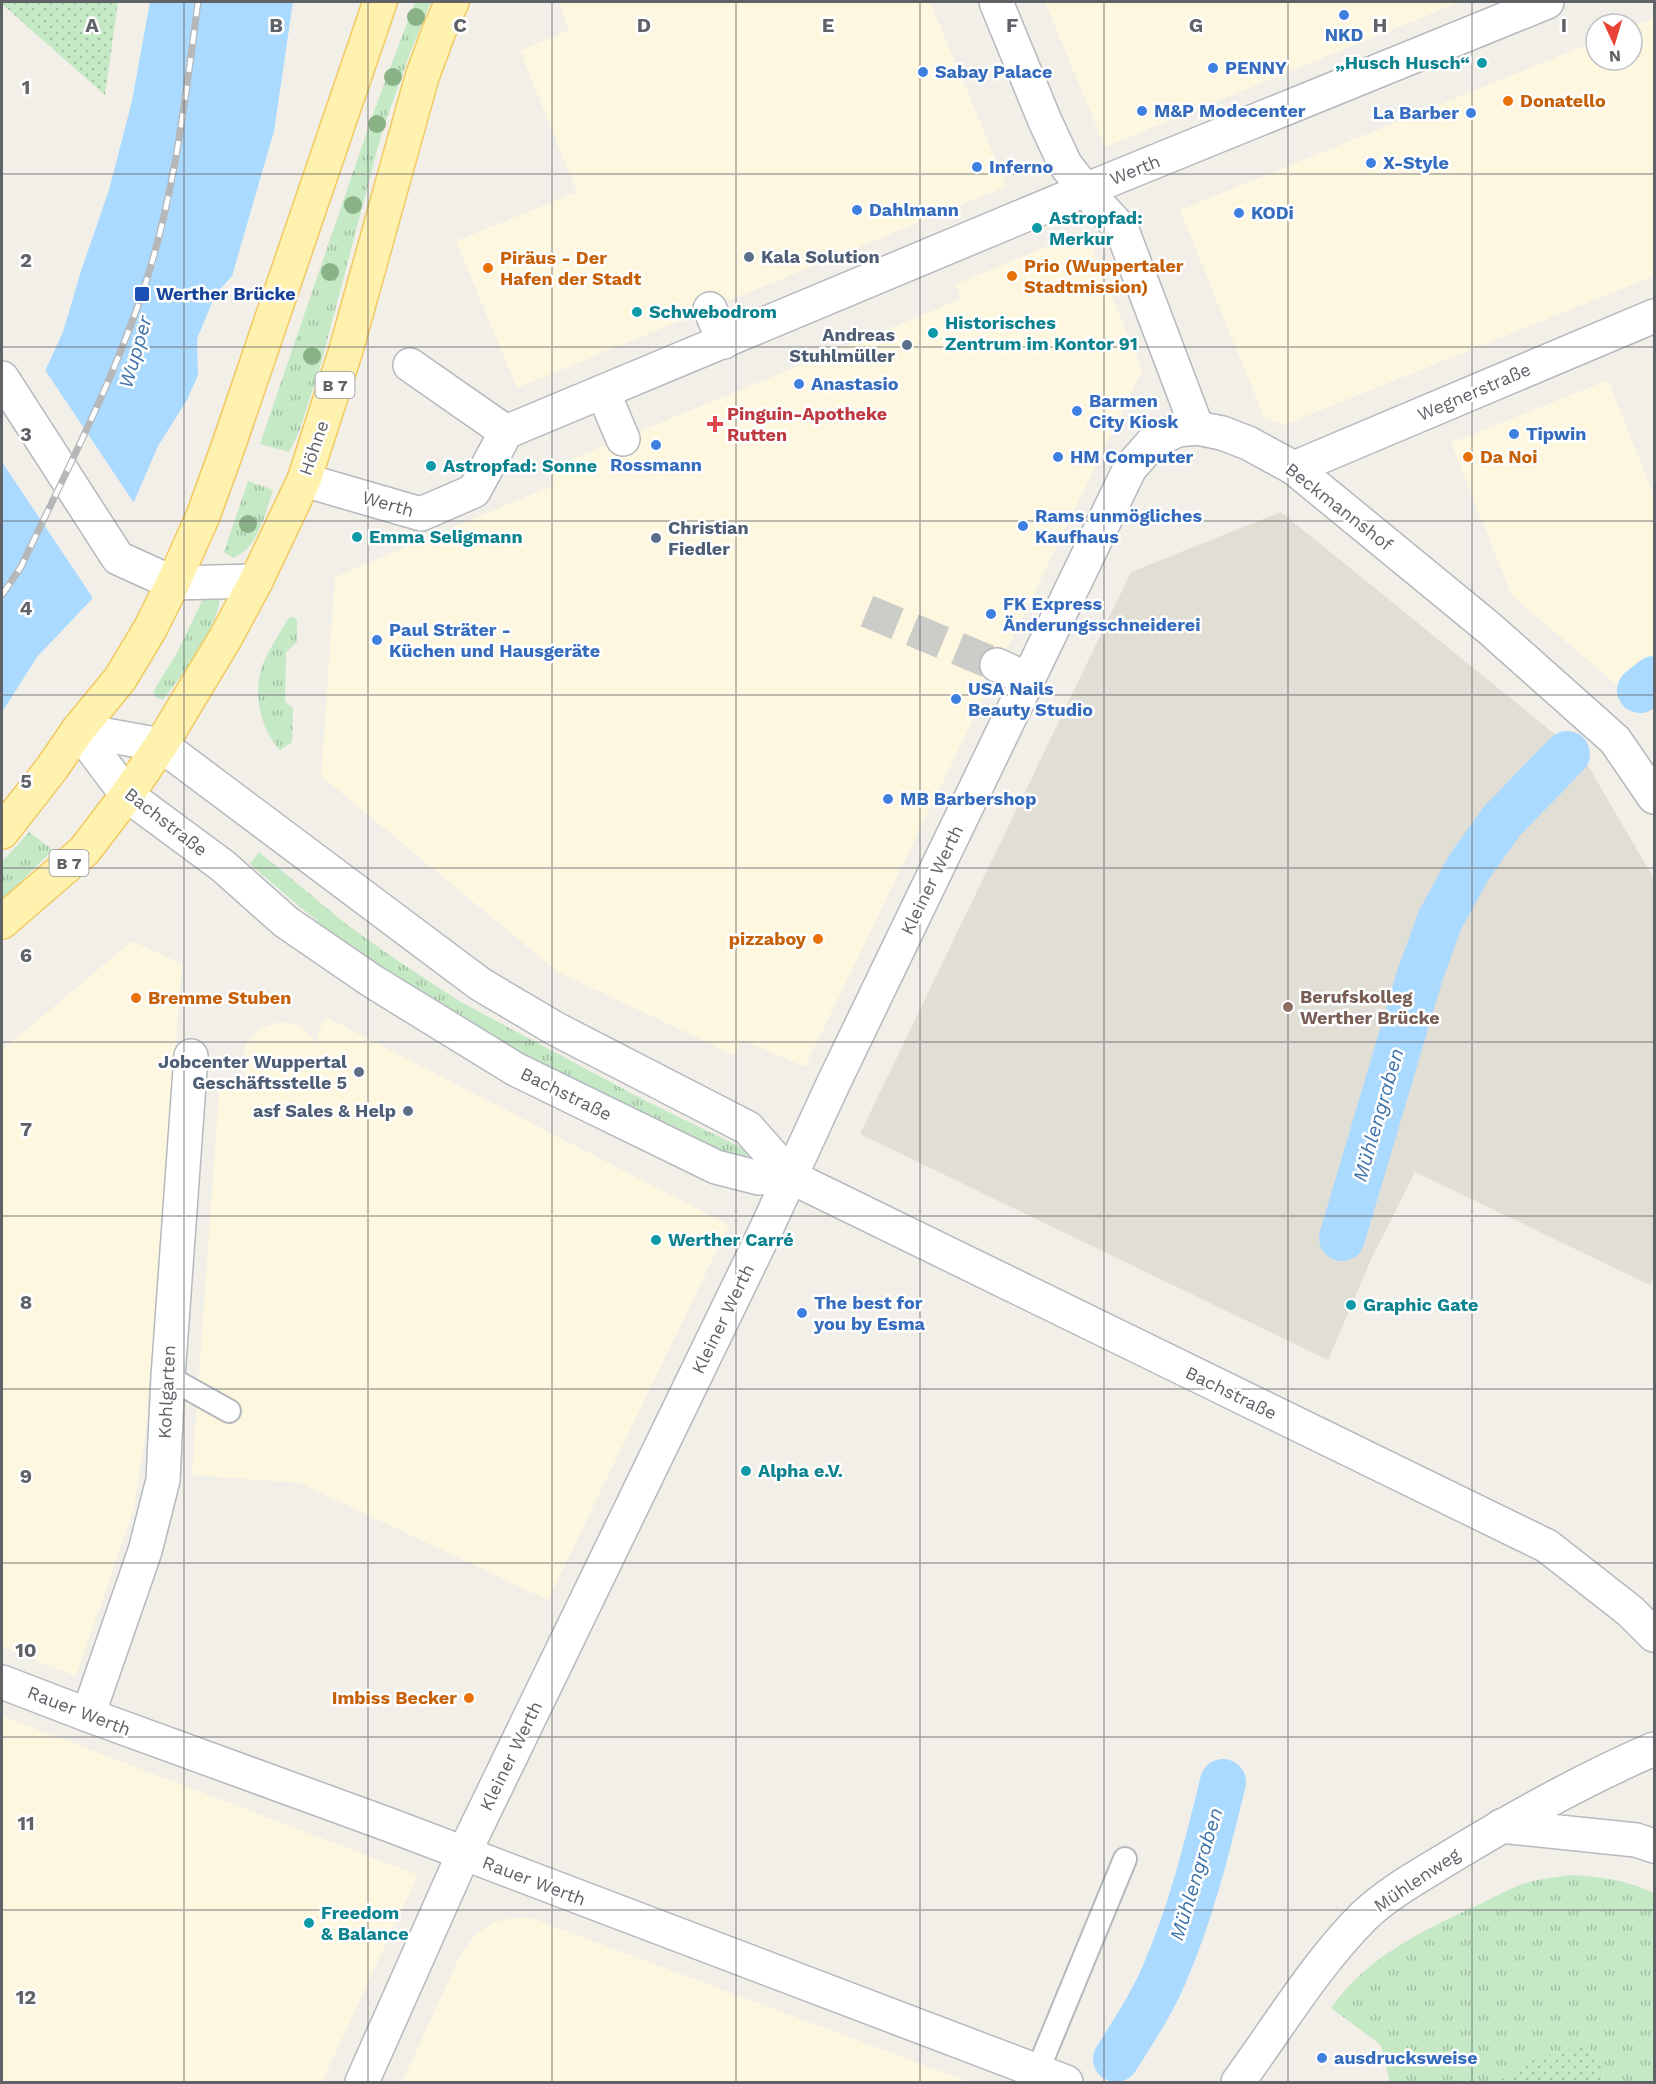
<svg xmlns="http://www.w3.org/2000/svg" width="1656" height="2084" font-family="'Work Sans',sans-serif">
<defs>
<pattern id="grass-tufts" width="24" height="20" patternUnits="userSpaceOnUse" patternTransform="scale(1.5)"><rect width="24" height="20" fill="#c5e8c5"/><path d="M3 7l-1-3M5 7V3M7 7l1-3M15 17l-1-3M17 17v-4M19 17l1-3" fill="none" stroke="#a3c0a4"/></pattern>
<pattern id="park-dots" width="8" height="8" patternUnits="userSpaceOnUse" patternTransform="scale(1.5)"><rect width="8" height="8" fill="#c5e8c5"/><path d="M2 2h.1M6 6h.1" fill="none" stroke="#a3c0a4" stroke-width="1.8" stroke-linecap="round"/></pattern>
</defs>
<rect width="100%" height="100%" fill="#f1efe8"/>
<g fill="#fef7e0">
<polygon points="559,2 930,2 1007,186 517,388 456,241 577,192 520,51 569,30"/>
<polygon points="1045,2 1460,2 1105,147"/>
<polygon points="1654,18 1654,276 1284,425 1264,417 1180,210 1596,41 1596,60 1632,60 1632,27"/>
<polygon points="1085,231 1142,370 805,1067 742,1040 734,1055 558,972 321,776 335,577 554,485 548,469 961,299 956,284"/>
<polygon points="1608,380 1654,496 1654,664 1622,689 1512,596 1451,443"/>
<polygon points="132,941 182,964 175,1051 146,1429 134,1508 76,1676 2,1647 2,1050"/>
<polygon points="326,1017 729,1225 548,1600 300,1483 192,1475 220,1077 242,1080 244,1083 247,1082 242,1061 244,1051 247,1043 258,1030 275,1023 288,1023 301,1027 317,1042 319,1041 317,1035"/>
<polygon points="2,1716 418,1875 322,2082 2,2082"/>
<polygon points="513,1918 531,1918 969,2082 402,2082 461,1954 477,1933 494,1922"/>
</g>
<polygon fill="#e1ded6" points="1281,512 1583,757 1654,879 1654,1275 1650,1285 1415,1172 1372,1257 1328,1360 860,1134 1131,572"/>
<g fill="url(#grass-tufts)">
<polygon points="415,2 431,2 410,53 382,132 320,367 299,432 289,452 260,444 374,111"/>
<path d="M248 481 273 490C265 514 258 548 233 558L224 552Z"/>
<path d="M207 596 220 598C219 624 181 679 163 699L157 698 153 693 156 687 177 653 202 601Z"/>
<path d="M291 617 296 618 297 620V642L286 652 285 702 293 708 292 742 280 750C259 729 252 688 264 661 271 646 280 633 288 619Z"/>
<polygon points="29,832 53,850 2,900 2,862"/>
<path d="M259 852 346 924 395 959 459 1001 644 1100 744 1149 748 1151 747 1161 742 1163C617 1103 488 1042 374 964 330 934 290 898 250 864Z"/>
<path d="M1572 1875C1603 1877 1626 1880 1654 1893V2082H1602L1603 2067 1583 2042 1553 2058 1500 2082H1390L1381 2045 1331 2008C1366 1958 1421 1931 1476 1906 1491 1899 1506 1890 1522 1884 1538 1879 1555 1877 1572 1875Z"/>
</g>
<g fill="url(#park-dots)">
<polygon points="2,2 118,2 105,95 2,4"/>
<polygon points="1583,2042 1607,2066 1603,2067 1602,2082 1499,2081 1547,2052 1553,2058"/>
</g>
<polygon fill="#aadaff" points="150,2 293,2 274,131 232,276 215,295 197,339 198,375 187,400 158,446 92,599 37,657 2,712 2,465 63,332 81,271 109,190 132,101"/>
<polygon fill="#f1efe8" points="43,367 136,506 95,601 2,462 2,457"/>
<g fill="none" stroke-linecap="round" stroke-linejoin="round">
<g stroke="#aadaff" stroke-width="46">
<polyline points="1640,690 1654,679"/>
<polyline points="1342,1238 1420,975 1440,920 1469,867 1502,821 1567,754"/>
<path d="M1116 2059C1133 2032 1151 2005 1164 1975 1191 1913 1207 1848 1223 1782"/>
</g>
<polyline stroke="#ccccc8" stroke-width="33" stroke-dasharray="33 16" stroke-linecap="butt" points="867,611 997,665"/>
<g stroke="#b5b8bc" stroke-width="26">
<g id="lane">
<polyline points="168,1377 229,1411"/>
<polyline points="1037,2072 1125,1859"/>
</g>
</g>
<g stroke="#b5b8bc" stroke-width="36">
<g id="street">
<polyline points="996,2 1045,121 1065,164 1085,190 1122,230 1197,428"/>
<polyline points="710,309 724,342"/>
<polyline points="410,365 506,432"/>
<polyline points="2,378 118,558 173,583 256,581"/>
<polyline points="603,392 623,439"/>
<polyline points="1294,468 1654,316"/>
<polyline points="304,480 421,514 474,491 506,432 1085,190 1547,2"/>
<polyline points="997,665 1027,679"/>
<polyline points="2,1682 88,1715 387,1824 1066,2082"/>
<polyline points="88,1715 145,1551 163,1480 168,1377 191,1056"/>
<polyline points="362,2082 463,1855 763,1236 834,1082 1130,468 1152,443 1177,430 1197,428 1222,433 1248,443 1294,468 1489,628 1615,740 1654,797"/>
<path d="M1238 2082C1279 2026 1315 1965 1364 1916 1389 1892 1421 1875 1450 1857 1516 1817 1584 1779 1654 1749"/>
</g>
</g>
<g stroke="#b6babf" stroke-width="36">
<g id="secondary">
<polyline points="78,730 161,745 480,984 556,1029 748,1128 791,1177 1547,1546 1630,1611 1654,1635"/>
<polyline points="78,730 127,795 223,866 286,922 372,981 515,1069 716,1167 759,1178 791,1177"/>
<polyline points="1501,1826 1636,1840 1654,1846"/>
</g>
</g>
<g stroke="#f2c960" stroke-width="36">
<g id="primary">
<polyline points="2,832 52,768 78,730 120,679 150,629 173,583 203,516 228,447 380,2"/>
<polyline points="2,922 84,851 127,795 161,745 226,637 256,581 304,480 346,350 422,77 439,31 452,2"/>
</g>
</g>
<use href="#lane" stroke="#fff" stroke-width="22"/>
<use href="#street" stroke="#fff" stroke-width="33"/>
<use href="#secondary" stroke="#fff" stroke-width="33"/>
<use href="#primary" stroke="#fff2af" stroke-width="33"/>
<g stroke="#b6b7b8" stroke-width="7">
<path id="rail" d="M2 595 21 567C63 478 109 390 141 297 174 201 185 101 198 2"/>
</g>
<use href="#rail" stroke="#fff" stroke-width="4.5" stroke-dasharray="14" stroke-linecap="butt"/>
</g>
<g fill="#89b387">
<circle cx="416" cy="17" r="9"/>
<circle cx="393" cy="77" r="9"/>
<circle cx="377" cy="124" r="9"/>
<circle cx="353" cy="205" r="9"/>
<circle cx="330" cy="272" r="9"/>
<circle cx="312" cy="356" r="9"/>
<circle cx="248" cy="524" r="9"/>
</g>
<path fill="none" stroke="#5f6368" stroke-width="1.5" stroke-opacity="0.55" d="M184 2V2082M368 2V2082M552 2V2082M736 2V2082M920 2V2082M1104 2V2082M1288 2V2082M1472 2V2082M2 174H1654M2 347H1654M2 521H1654M2 695H1654M2 868H1654M2 1042H1654M2 1216H1654M2 1389H1654M2 1563H1654M2 1737H1654M2 1910H1654"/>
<g fill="#3f7fe0" stroke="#fff" stroke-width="2">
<circle cx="1344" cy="15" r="6"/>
<circle cx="1213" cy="68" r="6"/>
<circle cx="923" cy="72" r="6"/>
<circle cx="1142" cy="111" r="6"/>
<circle cx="1471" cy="113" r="6"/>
<circle cx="1371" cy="163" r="6"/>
<circle cx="977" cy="167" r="6"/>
<circle cx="857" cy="210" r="6"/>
<circle cx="1239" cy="213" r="6"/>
<circle cx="799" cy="384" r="6"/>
<circle cx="1077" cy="411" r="6"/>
<circle cx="1514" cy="434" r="6"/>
<circle cx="656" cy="445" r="6"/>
<circle cx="1058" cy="457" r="6"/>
<circle cx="1023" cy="526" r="6"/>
<circle cx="991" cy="614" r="6"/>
<circle cx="377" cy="640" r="6"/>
<circle cx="956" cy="699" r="6"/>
<circle cx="888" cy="799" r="6"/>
<circle cx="802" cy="1313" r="6"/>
<circle cx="1322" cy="2058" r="6"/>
</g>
<g fill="#0f9aa8" stroke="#fff" stroke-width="2">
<circle cx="1482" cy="63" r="6"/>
<circle cx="1037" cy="228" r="6"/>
<circle cx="637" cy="312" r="6"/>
<circle cx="933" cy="333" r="6"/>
<circle cx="431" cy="466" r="6"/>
<circle cx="357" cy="537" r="6"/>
<circle cx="656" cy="1240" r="6"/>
<circle cx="1351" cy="1305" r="6"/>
<circle cx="746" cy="1471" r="6"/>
<circle cx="309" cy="1923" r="6"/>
</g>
<g fill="#e8710a" stroke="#fff" stroke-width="2">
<circle cx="1508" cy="101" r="6"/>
<circle cx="488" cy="268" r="6"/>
<circle cx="1012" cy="276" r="6"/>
<circle cx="1468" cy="457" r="6"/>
<circle cx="818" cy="939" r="6"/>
<circle cx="136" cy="998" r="6"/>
<circle cx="469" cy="1698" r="6"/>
</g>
<g fill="#5c6f8a" stroke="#fff" stroke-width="2">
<circle cx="749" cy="257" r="6"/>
<circle cx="907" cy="345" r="6"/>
<circle cx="656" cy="538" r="6"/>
<circle cx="359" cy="1072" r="6"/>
<circle cx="408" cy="1111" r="6"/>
</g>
<rect fill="#1a4fb4" stroke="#fff" stroke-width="2" x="134" y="286" width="16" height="16" rx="3"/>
<path fill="#e0444e" stroke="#fff" stroke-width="2" d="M712 415h6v6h6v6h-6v6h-6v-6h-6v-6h6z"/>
<circle fill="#8d6e63" stroke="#fff" stroke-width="2" cx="1288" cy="1007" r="6"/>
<g text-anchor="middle" stroke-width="5" stroke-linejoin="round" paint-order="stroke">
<g fill="#fff" stroke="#8f9295" stroke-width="1.5">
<rect x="315.5" y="372" width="39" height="26" rx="4.5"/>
<rect x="49.5" y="850" width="39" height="26" rx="4.5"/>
</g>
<g font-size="16" font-weight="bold" fill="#5f6368">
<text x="335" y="391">B 7</text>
<text x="69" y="869">B 7</text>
</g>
<g font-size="18" font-weight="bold" fill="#366cbe" stroke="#fff" text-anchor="start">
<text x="1344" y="41" text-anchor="middle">NKD</text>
<text x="1225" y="74">PENNY</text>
<text x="935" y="78">Sabay Palace</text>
<text x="1154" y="117">M&amp;P Modecenter</text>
<text x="1459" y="119" text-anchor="end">La Barber</text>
<text x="1383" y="169">X-Style</text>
<text x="989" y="173">Inferno</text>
<text x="869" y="216">Dahlmann</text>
<text x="1251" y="219">KODi</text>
<text x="811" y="390">Anastasio</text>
<text x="1089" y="407">Barmen<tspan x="1089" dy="21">City Kiosk</tspan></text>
<text x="1526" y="440">Tipwin</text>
<text x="1070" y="463">HM Computer</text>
<text x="656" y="471" text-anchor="middle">Rossmann</text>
<text x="1035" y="522">Rams unmögliches<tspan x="1035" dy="21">Kaufhaus</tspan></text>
<text x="1003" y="610">FK Express<tspan x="1003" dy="21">Änderungsschneiderei</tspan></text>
<text x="389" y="636">Paul Sträter -<tspan x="389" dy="21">Küchen und Hausgeräte</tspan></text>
<text x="968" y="695">USA Nails<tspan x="968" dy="21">Beauty Studio</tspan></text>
<text x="900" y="805">MB Barbershop</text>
<text x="814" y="1309">The best for<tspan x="814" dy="21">you by Esma</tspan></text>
<text x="1334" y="2064">ausdrucksweise</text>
</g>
<g font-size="18" font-weight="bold" fill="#0d838f" stroke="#fff" text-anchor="start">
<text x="1470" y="69" text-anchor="end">„Husch Husch“</text>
<text x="1049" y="224">Astropfad:<tspan x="1049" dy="21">Merkur</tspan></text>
<text x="649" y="318">Schwebodrom</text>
<text x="945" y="329">Historisches<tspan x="945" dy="21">Zentrum im Kontor 91</tspan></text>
<text x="443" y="472">Astropfad: Sonne</text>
<text x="369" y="543">Emma Seligmann</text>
<text x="668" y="1246">Werther Carré</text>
<text x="1363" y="1311">Graphic Gate</text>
<text x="758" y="1477">Alpha e.V.</text>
<text x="321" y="1919">Freedom<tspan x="321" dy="21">&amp; Balance</tspan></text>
</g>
<g font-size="18" font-weight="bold" fill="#c56008" stroke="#fff" text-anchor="start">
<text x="1520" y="107">Donatello</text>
<text x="500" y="264">Piräus - Der<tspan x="500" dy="21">Hafen der Stadt</tspan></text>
<text x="1024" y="272">Prio (Wuppertaler<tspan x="1024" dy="21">Stadtmission)</tspan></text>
<text x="1480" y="463">Da Noi</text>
<text x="806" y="945" text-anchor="end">pizzaboy</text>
<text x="148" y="1004">Bremme Stuben</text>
<text x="457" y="1704" text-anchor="end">Imbiss Becker</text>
</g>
<g font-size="18" fill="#5f6368" stroke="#fff">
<text transform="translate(1135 170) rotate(-22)" y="6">Werth</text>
<text transform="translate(1474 392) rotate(-23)" y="6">Wegnerstraße</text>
<text transform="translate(314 448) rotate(-71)" y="6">Höhne</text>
<text transform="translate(388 504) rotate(16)" y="6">Werth</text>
<text transform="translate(1339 507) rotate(38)" y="6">Beckmannshof</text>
<text transform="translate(166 822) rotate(38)" y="6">Bachstraße</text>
<text transform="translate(932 880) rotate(-64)" y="6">Kleiner Werth</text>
<text transform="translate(566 1094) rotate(26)" y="6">Bachstraße</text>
<text transform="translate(723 1319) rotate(-64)" y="6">Kleiner Werth</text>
<text transform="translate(167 1392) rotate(-87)" y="6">Kohlgarten</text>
<text transform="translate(1231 1393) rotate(26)" y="6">Bachstraße</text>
<text transform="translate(79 1711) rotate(21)" y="6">Rauer Werth</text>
<text transform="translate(511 1756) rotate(-64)" y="6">Kleiner Werth</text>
<text transform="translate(1417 1880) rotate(-34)" y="6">Mühlenweg</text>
<text transform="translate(534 1881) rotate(21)" y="6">Rauer Werth</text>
</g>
<g font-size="18" font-weight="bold" fill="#4e5e75" stroke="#fff" text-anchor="end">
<text x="761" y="263" text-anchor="start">Kala Solution</text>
<text x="895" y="341">Andreas<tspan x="895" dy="21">Stuhlmüller</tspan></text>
<text x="668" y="534" text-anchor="start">Christian<tspan x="668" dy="21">Fiedler</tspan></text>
<text x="347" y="1068">Jobcenter Wuppertal<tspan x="347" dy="21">Geschäftsstelle 5</tspan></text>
<text x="396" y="1117">asf Sales &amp; Help</text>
</g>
<g font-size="18" font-weight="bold" fill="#164399" stroke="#fff" text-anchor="start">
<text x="156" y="300">Werther Brücke</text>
</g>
<g font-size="18" font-weight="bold" fill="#be3a42" stroke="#fff" text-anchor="start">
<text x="727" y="420">Pinguin-Apotheke<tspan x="727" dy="21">Rutten</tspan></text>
</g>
<g font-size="18" font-weight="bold" fill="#785e54" stroke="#fff" text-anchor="start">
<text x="1300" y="1003">Berufskolleg<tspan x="1300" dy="21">Werther Brücke</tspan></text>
</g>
<g font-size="20" font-style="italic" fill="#4174aa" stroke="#fff">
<text transform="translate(135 352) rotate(-74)" y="7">Wupper</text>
<text transform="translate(1378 1115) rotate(-74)" y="7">Mühlengraben</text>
<text transform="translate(1196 1874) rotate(-73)" y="7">Mühlengraben</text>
</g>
</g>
<g font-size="20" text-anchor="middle" font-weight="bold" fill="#5f6368" stroke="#fff" stroke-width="5" stroke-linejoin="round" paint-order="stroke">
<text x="92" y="32">A</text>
<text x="276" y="32">B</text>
<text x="460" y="32">C</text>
<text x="644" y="32">D</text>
<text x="828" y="32">E</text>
<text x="1012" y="32">F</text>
<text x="1196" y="32">G</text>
<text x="1380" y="32">H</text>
<text x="1564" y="32">I</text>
<text x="26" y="94">1</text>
<text x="26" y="267">2</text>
<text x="26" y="441">3</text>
<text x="26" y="615">4</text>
<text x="26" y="788">5</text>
<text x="26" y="962">6</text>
<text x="26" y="1136">7</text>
<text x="26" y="1309">8</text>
<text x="26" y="1483">9</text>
<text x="26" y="1657">10</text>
<text x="26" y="1830">11</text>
<text x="26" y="2004">12</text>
</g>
<rect width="1656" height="2084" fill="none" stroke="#5f6368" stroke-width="6"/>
<g transform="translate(1614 42) rotate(176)"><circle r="28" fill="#ffffff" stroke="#bfc1c3" stroke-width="1.5"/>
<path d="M0-4.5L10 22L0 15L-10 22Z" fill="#ea4335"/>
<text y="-9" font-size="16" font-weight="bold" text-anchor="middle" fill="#5f6368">N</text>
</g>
</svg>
